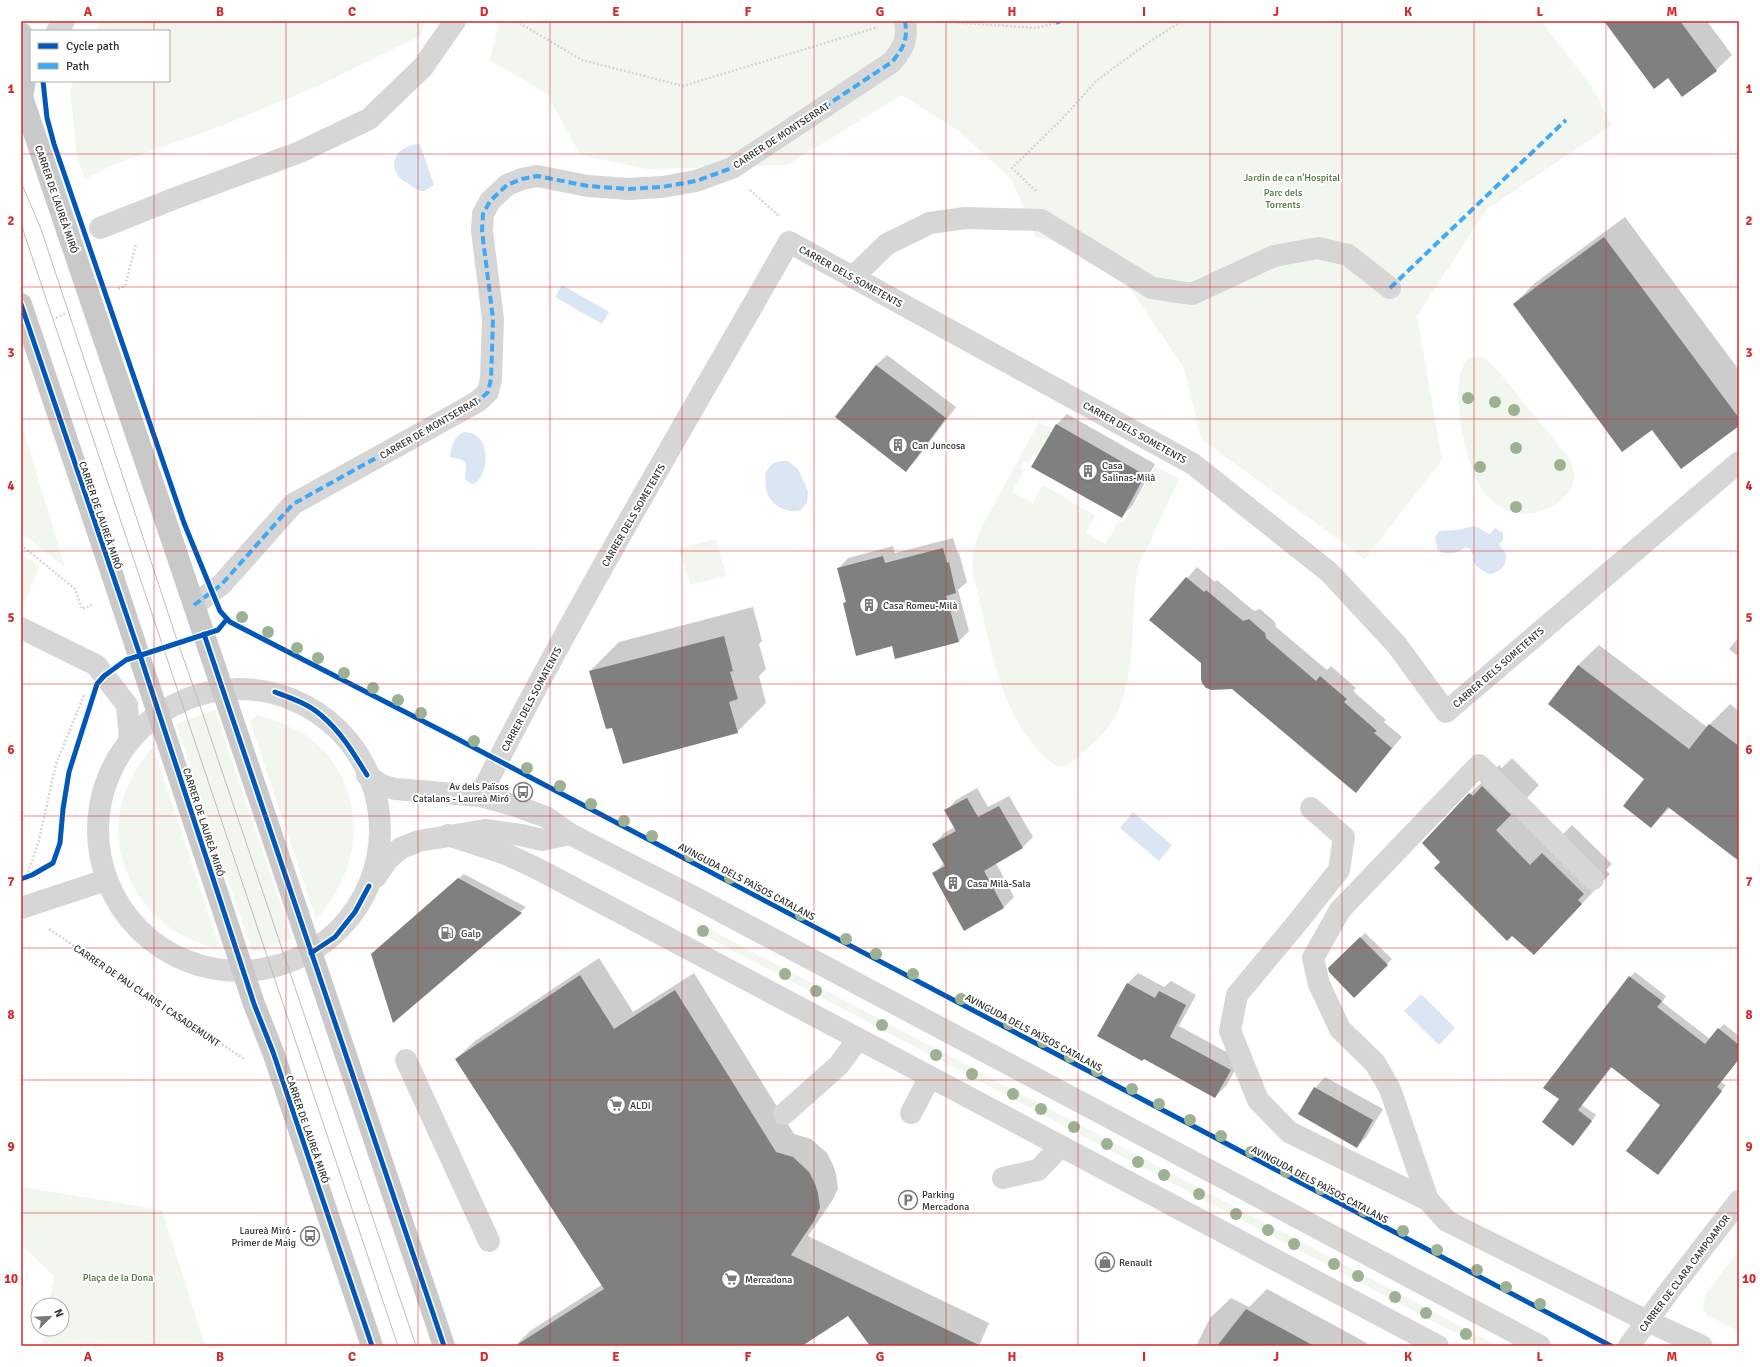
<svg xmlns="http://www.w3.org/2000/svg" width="1760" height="1367" font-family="Signika,sans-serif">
<rect width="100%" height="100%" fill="#fff"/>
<g fill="#f1f6ee">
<polygon points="101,21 425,21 420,36 320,85 226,124 115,164 85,179 77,157 70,89 74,81 169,81 169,31 96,31"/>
<polygon points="499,21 1541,21 1592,87 1612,125 1487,209 1417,316 1442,460 1365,559 1201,439 1184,368 1105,252 1036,237 1012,180 959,131 902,95 787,165 647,169 580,155 547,94 490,60"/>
<path d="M1473 356 1485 358 1499 372 1569 458C1577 476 1576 484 1562 499 1556 506 1543 511 1533 513 1513 516 1495 507 1483 491 1467 470 1442 370 1473 356Z"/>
<polygon points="21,422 65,567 21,533"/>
<path d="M1039 422 1053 429 1037 457 1033 455 1028 464 1024 461 1020 469 1024 471 1012 492 1033 503 1043 485 1095 515 1086 533 1105 544 1118 521 1123 523 1155 466 1179 479C1169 500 1159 521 1150 542 1145 551 1138 562 1137 573 1131 616 1136 662 1121 704 1114 726 1097 740 1080 755 1061 773 1055 768 1039 751 996 706 989 633 973 575 971 558 974 544 981 528Z"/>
<polygon points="716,539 726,576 690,585 679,548"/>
<polygon points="21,554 39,566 25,603 21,601"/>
<polygon points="215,710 292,939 252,952 176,724"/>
<path d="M258 715C280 722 303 730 320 747 369 797 362 871 316 919L250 721Z"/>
<path d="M153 747 219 945 214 948C201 944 187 939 175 931 138 909 114 860 119 817 122 792 136 766 153 747Z"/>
<polygon points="698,923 1498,1346 1480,1346 694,930"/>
<polygon points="21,1187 162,1210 205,1346 42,1346 45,1329 62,1329 62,1305 49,1305 54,1276 21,1244"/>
<polygon points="1736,1254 1739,1256 1739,1332 1706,1315 1703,1308 1705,1295"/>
</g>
<g fill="#dbe6f4">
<path d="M420 144 434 185 424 191C417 191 416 189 410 185 407 182 403 182 400 178 385 161 401 144 420 144Z"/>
<polygon points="562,285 609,312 602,324 555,297"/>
<path d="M464 432C502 433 482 502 465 479 466 462 470 461 450 457 452 446 452 438 464 432Z"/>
<path d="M779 461H788L798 469 808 491 807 503 801 510C789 514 774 507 768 495 765 489 766 480 765 473L772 464Z"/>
<path d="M1473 526C1482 528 1484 532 1490 534L1495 528 1503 533V540L1499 544C1501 548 1505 550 1506 555 1508 566 1497 574 1488 574L1476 566 1473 561 1474 557 1470 549 1466 547C1458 553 1445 557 1437 549L1435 537 1439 531 1457 530Z"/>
<polygon points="1133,812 1172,845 1159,861 1120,828"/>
<polygon points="1421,994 1455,1028 1439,1045 1404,1011"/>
</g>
<g fill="#0003">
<polygon points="1605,21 1707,21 1732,55 1716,70"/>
<polygon points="1625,217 1739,370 1739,425 1652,429 1514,304 1535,283"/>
<polygon points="887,355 956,407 916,460 905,471 837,417 876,365"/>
<polygon points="1067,414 1155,464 1132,506 1122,516 1032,467 1057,424"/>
<polygon points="953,538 958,553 959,553 967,582 958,590 969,631 959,641 893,645 844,604 846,601 838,569 848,558 893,546 895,553"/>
<polygon points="1197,567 1215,582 1217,580 1254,611 1260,609 1275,622 1276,627 1327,670 1331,666 1356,688 1353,691 1386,720 1384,722 1402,737 1355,792 1151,620"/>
<polygon points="753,607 762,641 759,644 766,669 759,676 766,703 737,732 613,726 590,671 619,642"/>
<polygon points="1739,637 1739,657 1729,649"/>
<polygon points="1599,645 1707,727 1730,704 1739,711 1739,860 1671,807 1651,827 1645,779 1578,665"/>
<polygon points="1512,758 1539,785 1524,801 1560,837 1572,825 1612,864 1606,870 1610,874 1534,954 1441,861 1470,794 1499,765 1502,768"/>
<polygon points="977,788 988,807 1009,796 1033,837 1023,847 996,863 1014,897 1004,907 965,930 934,873 944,863 934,844 944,833 955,827 946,811 956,800"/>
<polygon points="464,874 526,907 393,1022 378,949"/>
<polygon points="1365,933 1392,959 1354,997 1329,968"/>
<polygon points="599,958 633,1012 694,973 794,1134 811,1139 827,1153 833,1165 836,1174 838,1189 832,1201 808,1236 989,1323 979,1346 871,1346 848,1315 800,1346 515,1346 530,1331 603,1284 456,1059 475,1041"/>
<polygon points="1635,972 1666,996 1662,1002 1710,1039 1724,1024 1739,1036 1739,1059 1721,1082 1726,1085 1658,1174 1662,1105 1612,1067 1582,1105 1596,1115 1578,1139 1560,1099 1630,977"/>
<polygon points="1138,973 1164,987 1171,981 1196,995 1179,1026 1241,1060 1226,1086 1215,1097 1127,984"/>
<polygon points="1325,1077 1383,1109 1367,1136 1357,1147 1315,1088"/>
<polygon points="1267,1289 1367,1343 1366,1346 1196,1346 1210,1318 1231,1298 1249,1307"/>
</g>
<g fill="#808080">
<polygon points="1604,21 1680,21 1717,71 1682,97 1668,78 1654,89"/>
<polygon points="1604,237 1739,418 1739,426 1681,469 1652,430 1622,452 1513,304"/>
<polygon points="876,365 946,418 906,472 835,417"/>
<polygon points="1056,424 1145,475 1122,518 1031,467"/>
<polygon points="943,548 947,563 949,562 956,593 946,596 959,642 895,659 892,646 856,656 843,603 846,602 837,568 883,556 885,563"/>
<polygon points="1186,577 1204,592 1206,590 1243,621 1249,619 1265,633 1266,638 1316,681 1320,676 1347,699 1344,702 1377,731 1374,733 1392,748 1356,793 1232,689 1212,690 1206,688 1202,683 1201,679 1201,663 1149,620"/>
<polygon points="724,636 733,671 730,672 738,699 729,702 738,733 623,764 612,728 606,729 589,671"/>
<polygon points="1578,665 1689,749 1709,724 1739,746 1739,861 1668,807 1651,828 1623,806 1644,779 1548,704"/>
<polygon points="1482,786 1511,815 1496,830 1530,865 1542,853 1584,894 1578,900 1582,904 1534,955 1512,936 1507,941 1434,868 1440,862 1422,843 1469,793 1473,796"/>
<polygon points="967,798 978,817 999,806 1023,848 984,871 1004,908 964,931 932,873 945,866 932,844 956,831 944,810"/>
<polygon points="458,878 522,913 393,1023 371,954"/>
<polygon points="1360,937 1388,965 1354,998 1329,972 1328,968"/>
<polygon points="580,975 614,1029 675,990 776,1152 793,1157 809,1172 815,1184 818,1193 820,1208 814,1221 791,1255 981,1346 870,1346 848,1316 802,1346 515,1346 604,1289 455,1059"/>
<polygon points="1629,976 1662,1001 1657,1007 1705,1044 1718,1028 1739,1045 1739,1059 1717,1087 1722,1091 1658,1175 1626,1151 1660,1105 1611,1067 1578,1110 1592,1121 1573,1146 1542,1122 1559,1099 1543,1088"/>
<polygon points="1127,983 1155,998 1159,991 1186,1005 1170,1037 1231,1070 1215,1098 1144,1059 1142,1061 1097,1036"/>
<polygon points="1314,1087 1373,1120 1357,1148 1298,1114"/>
<polygon points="1246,1309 1314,1346 1217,1346"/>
</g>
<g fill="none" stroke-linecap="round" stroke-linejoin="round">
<g stroke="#d6d6d6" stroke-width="2.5" stroke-dasharray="2 2" stroke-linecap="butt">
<polyline points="516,21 582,60 683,86 878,27"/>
<polyline points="934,21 1037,28 1056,23"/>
<polyline points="750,190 779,216"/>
<polyline points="1036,191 1012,168 1061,120 1096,81 1149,42 1182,21"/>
<polyline points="118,289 125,286 136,244"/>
<polyline points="56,318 66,313"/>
<polyline points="21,545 75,589 82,609 92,605"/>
<polyline points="27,876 39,840 56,764 84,695"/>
<polyline points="49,929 244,1059"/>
</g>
<g stroke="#d6d6d6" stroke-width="22">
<polyline points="57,31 64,21"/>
<polyline points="100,228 173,199 300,152 369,119 423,67 455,21"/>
<polyline points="853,277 887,244 930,223 965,218 1041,220 1152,288 1192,294 1274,256 1318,248 1348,255 1390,288"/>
<path d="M194 605 221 585 293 504 477 402 488 392 491 379 493 319 482 231 483 214 490 201 507 185 522 179 537 176 588 186 629 189 662 187 696 181 732 168 892 62C904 47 908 40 905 21"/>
<polyline points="21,628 96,665 127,705 130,739"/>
<circle cx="239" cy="830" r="141"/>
<polyline points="367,775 381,785 395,789 480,796 516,806 546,817 570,834 692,896 1540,1346"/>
<path d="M480 796C575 607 684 426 789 242L1193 464 1329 572 1396 644 1446 712 1739 462"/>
<polyline points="1311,808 1344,837 1339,870 1297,923 1237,995 1230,1031 1258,1100 1289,1132 1428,1200"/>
<polyline points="448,835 506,854 538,869 1438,1346"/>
<polyline points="376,877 388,859 401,848 419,841 485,830 521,835 542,840 570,834"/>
<polyline points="1593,879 1479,765 1340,910 1313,958 1319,984 1340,1029 1375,1063 1390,1089 1428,1200 1447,1221 1647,1321 1702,1346"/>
<polyline points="21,908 106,880"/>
<polyline points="406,1060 489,1241"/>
<polyline points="911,1113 930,1077"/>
<polyline points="784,1114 839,1065 858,1039"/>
<polyline points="1003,1178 1038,1170 1061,1146"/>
<polyline points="1629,1346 1670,1290 1739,1201"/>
</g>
<g stroke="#c9c9c9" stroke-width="22">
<path d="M21 33C26 54 28 77 21 99"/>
<polyline points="22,97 68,233"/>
<polyline points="169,531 444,1346"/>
<polyline points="112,574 254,1004 273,1052 372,1346"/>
</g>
<g stroke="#bebebe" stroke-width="1">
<polyline points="21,182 41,229 178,643 196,694 416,1346"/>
<polyline points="21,224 398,1346"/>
</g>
<g stroke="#c9c9c9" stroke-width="22">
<polyline points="68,233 169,531"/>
<polyline points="21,304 112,574"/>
</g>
<g stroke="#3fa9f5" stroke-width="4" stroke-dasharray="8 4" stroke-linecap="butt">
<polyline points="1056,23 1061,21"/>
<polyline points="1390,288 1566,120"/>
<path d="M194 605 221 585 293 504 477 402 488 392 491 379 493 319 482 231 483 214 490 201 507 185 522 179 537 176 588 186 629 189 662 187 696 181 732 168 892 62C904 47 908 40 905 21"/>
</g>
<g stroke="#fff" stroke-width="8">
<g id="cycleway">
<polyline points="43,81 47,118 54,144 184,523 220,611 230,622 448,734 1611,1346"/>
<polyline points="21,304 140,655 254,1004 273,1052 372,1346"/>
<polyline points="204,634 444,1346"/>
<path d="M275 692C291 698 309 704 322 716 341 732 354 754 367 775"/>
<polyline points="21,879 32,875 53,863 60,843 63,809 69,772 97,684 104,676 126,660 218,630 227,619"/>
<polyline points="311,953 335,937 355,912 369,886"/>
</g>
</g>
<use href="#cycleway" stroke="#0057b8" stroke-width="5"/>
</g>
<g fill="#9db193">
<circle cx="1468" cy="398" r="6"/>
<circle cx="1495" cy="402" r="6"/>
<circle cx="1514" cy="410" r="6"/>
<circle cx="1516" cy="448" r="6"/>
<circle cx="1560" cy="465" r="6"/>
<circle cx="1480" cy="467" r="6"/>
<circle cx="1516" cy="507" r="6"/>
<circle cx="242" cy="617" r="6"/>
<circle cx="268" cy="632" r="6"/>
<circle cx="297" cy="648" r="6"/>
<circle cx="318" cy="658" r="6"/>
<circle cx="344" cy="673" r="6"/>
<circle cx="373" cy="688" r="6"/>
<circle cx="398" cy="700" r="6"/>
<circle cx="421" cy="713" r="6"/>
<circle cx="474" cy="741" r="6"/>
<circle cx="527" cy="768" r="6"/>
<circle cx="560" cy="786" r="6"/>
<circle cx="591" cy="804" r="6"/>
<circle cx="624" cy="821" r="6"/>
<circle cx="652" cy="836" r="6"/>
<circle cx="690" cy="856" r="6"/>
<circle cx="730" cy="878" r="6"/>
<circle cx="801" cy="915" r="6"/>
<circle cx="703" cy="931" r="6"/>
<circle cx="846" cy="939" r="6"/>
<circle cx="876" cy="954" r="6"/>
<circle cx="785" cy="974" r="6"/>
<circle cx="913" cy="974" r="6"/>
<circle cx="816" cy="991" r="6"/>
<circle cx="961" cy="999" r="6"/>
<circle cx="1009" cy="1024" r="6"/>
<circle cx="882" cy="1025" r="6"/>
<circle cx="1043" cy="1042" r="6"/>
<circle cx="936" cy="1055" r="6"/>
<circle cx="1070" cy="1057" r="6"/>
<circle cx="1097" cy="1071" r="6"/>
<circle cx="972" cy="1074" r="6"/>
<circle cx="1132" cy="1089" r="6"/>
<circle cx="1013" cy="1094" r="6"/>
<circle cx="1159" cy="1104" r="6"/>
<circle cx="1041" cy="1109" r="6"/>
<circle cx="1190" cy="1120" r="6"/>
<circle cx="1074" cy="1127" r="6"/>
<circle cx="1221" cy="1136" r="6"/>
<circle cx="1107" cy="1144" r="6"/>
<circle cx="1251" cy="1152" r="6"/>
<circle cx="1138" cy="1162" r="6"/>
<circle cx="1286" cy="1172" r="6"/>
<circle cx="1164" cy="1175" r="6"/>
<circle cx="1321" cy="1189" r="6"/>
<circle cx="1199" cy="1194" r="6"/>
<circle cx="1364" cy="1211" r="6"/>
<circle cx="1236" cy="1214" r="6"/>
<circle cx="1268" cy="1230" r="6"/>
<circle cx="1403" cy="1231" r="6"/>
<circle cx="1294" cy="1244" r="6"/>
<circle cx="1437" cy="1250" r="6"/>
<circle cx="1334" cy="1264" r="6"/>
<circle cx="1477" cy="1270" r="6"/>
<circle cx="1358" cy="1276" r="6"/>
<circle cx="1506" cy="1287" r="6"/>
<circle cx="1395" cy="1297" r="6"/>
<circle cx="1540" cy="1304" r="6"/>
<circle cx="1426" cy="1313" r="6"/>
<circle cx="1466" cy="1334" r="6"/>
</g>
<path fill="none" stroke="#d62828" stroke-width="1" stroke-opacity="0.55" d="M154 21V31M286 21V1346M418 21V1346M550 21V1346M682 21V1346M814 21V1346M946 21V1346M1078 21V1346M1210 21V1346M1342 21V1346M1474 21V1346M1606 21V1346M154 81V1346M21 154H1739M21 287H1739M21 419H1739M21 551H1739M21 684H1739M21 816H1739M21 948H1739M21 1080H1739M21 1213H1739"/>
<defs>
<g id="building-ring" transform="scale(1)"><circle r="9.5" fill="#fff" stroke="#7a7a7a" stroke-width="1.5"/><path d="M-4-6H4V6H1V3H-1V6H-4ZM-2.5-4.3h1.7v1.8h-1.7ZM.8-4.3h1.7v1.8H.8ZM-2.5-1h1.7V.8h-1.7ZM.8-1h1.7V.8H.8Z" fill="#7a7a7a"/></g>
<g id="bus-ring" transform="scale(1)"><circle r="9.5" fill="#fff" stroke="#7a7a7a" stroke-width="1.5"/><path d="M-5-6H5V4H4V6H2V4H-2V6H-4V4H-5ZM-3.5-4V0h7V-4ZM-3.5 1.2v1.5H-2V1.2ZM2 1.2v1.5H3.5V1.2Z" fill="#7a7a7a"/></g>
<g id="fuel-ring" transform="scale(1)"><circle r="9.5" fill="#fff" stroke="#7a7a7a" stroke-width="1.5"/><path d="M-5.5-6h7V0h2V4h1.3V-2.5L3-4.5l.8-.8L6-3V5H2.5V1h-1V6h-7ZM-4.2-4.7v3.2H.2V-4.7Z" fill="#7a7a7a"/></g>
<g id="supermarket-ring" transform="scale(1)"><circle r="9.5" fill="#fff" stroke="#7a7a7a" stroke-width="1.5"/><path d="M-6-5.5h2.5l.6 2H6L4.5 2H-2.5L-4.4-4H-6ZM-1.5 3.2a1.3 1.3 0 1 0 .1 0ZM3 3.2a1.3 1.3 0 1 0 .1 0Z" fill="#7a7a7a"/></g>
<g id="parking-ring" transform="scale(1)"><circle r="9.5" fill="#fff" stroke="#7a7a7a" stroke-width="1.5"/><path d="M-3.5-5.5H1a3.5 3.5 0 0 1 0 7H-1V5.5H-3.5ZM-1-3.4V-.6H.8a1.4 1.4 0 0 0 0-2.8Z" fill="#7a7a7a"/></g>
<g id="shop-ring" transform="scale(1)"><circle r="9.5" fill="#fff" stroke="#7a7a7a" stroke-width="1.5"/><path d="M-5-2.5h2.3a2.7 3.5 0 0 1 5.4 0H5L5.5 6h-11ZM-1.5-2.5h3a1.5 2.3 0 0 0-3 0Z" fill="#7a7a7a"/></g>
</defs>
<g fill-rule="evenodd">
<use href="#building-ring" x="898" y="445"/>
<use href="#building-ring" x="1088" y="471"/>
<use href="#building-ring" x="869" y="605"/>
<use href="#bus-ring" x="523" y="792"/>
<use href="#building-ring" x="953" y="883"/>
<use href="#fuel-ring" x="447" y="933"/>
<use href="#supermarket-ring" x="616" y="1105"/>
<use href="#parking-ring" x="908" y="1200"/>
<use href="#bus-ring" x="310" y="1236"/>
<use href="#shop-ring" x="1105" y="1262"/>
<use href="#supermarket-ring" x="731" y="1279"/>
</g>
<g text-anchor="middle" stroke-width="4" stroke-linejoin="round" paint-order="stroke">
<g font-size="10" fill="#323232" stroke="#fff">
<text transform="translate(781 135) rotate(-33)" y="4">CARRER DE MONTSERRAT</text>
<text transform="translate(57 199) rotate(71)" y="4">CARRER DE LAUREÀ MIRÓ</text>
<text transform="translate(851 276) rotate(29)" y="4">CARRER DELS SOMETENTS</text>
<text transform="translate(429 428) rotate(-30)" y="4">CARRER DE MONTSERRAT</text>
<text transform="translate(1135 432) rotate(29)" y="4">CARRER DELS SOMETENTS</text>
<text transform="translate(101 515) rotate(71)" y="4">CARRER DE LAUREÀ MIRÓ</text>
<text transform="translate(633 515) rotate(-60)" y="4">CARRER DELS SOMETENTS</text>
<text transform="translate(1498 667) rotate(-41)" y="4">CARRER DELS SOMETENTS</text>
<text transform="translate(531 699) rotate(-62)" y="4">CARRER DELS SOMATENTS</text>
<text transform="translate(204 822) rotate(72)" y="4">CARRER DE LAUREÀ MIRÓ</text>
<text transform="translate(747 881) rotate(28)" y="4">AVINGUDA DELS PAÏSOS CATALANS</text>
<text transform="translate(147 995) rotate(34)" y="4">CARRER DE PAU CLARIS I CASADEMUNT</text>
<text transform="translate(1034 1032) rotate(28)" y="4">AVINGUDA DELS PAÏSOS CATALANS</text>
<text transform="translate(308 1129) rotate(71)" y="4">CARRER DE LAUREÀ MIRÓ</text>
<text transform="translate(1320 1184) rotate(28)" y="4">AVINGUDA DELS PAÏSOS CATALANS</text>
<text transform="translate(1684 1273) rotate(-53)" y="4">CARRER DE CLARA CAMPOAMOR</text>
</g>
<g font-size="10" fill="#4c723b" stroke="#fff">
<text x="1292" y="181">Jardín de ca n'Hospital</text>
<text x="1283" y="196">Parc dels<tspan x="1283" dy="12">Torrents</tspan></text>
<text x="118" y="1281">Plaça de la Dona</text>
</g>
<g font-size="10" fill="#323232" stroke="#fff" text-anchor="start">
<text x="912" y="449">Can Juncosa</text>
<text x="1102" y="469">Casa<tspan x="1102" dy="12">Salinas-Milà</tspan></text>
<text x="883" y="609">Casa Romeu-Milà</text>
<text x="509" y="790" text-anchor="end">Av dels Països<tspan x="509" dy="12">Catalans - Laureà Miró</tspan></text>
<text x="967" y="887">Casa Milà-Sala</text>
<text x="461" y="937">Galp</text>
<text x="630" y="1109">ALDI</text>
<text x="922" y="1198">Parking<tspan x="922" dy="12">Mercadona</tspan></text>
<text x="296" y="1234" text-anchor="end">Laureà Miró -<tspan x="296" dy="12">Primer de Maig</tspan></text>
<text x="1119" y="1266">Renault</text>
<text x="745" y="1283">Mercadona</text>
</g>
</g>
<rect width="1760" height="1367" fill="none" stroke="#ffffff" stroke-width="44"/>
<rect x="30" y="30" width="140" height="52" fill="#ffffff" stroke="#adadad"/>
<rect x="38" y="43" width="20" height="6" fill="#0057b8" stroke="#adadad"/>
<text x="66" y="50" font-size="12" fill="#323232">Cycle path</text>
<rect x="38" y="63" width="20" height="6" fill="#3fa9f5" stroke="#adadad"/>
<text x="66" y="70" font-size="12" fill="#323232">Path</text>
<g transform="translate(50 1317) rotate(66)"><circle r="19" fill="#ffffff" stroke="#adadad"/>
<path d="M0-3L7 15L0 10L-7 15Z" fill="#7a7a7a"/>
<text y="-6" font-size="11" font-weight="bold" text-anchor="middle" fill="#323232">N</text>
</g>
<rect x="22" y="22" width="1716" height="1323" fill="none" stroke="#d62828" stroke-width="1.5"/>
<g font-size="13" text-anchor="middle" font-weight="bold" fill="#d62828">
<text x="88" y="16">A</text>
<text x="220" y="16">B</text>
<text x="352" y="16">C</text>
<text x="484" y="16">D</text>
<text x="616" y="16">E</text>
<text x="748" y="16">F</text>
<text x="880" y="16">G</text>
<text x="1012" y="16">H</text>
<text x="1144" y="16">I</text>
<text x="1276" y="16">J</text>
<text x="1408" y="16">K</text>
<text x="1540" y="16">L</text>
<text x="1672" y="16">M</text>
<text x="11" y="93">1</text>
<text x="1749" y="93">1</text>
<text x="11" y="225">2</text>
<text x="1749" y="225">2</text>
<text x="11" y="357">3</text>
<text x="1749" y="357">3</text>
<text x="11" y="490">4</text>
<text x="1749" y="490">4</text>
<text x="11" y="622">5</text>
<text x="1749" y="622">5</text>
<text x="11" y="754">6</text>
<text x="1749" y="754">6</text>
<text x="11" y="886">7</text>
<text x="1749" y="886">7</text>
<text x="11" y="1019">8</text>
<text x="1749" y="1019">8</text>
<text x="11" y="1151">9</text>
<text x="1749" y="1151">9</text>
<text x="11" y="1283">10</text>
<text x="1749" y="1283">10</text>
<text x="88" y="1361">A</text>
<text x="220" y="1361">B</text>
<text x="352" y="1361">C</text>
<text x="484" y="1361">D</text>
<text x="616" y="1361">E</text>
<text x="748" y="1361">F</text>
<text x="880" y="1361">G</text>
<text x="1012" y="1361">H</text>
<text x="1144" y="1361">I</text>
<text x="1276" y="1361">J</text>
<text x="1408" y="1361">K</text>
<text x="1540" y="1361">L</text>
<text x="1672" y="1361">M</text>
</g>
</svg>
